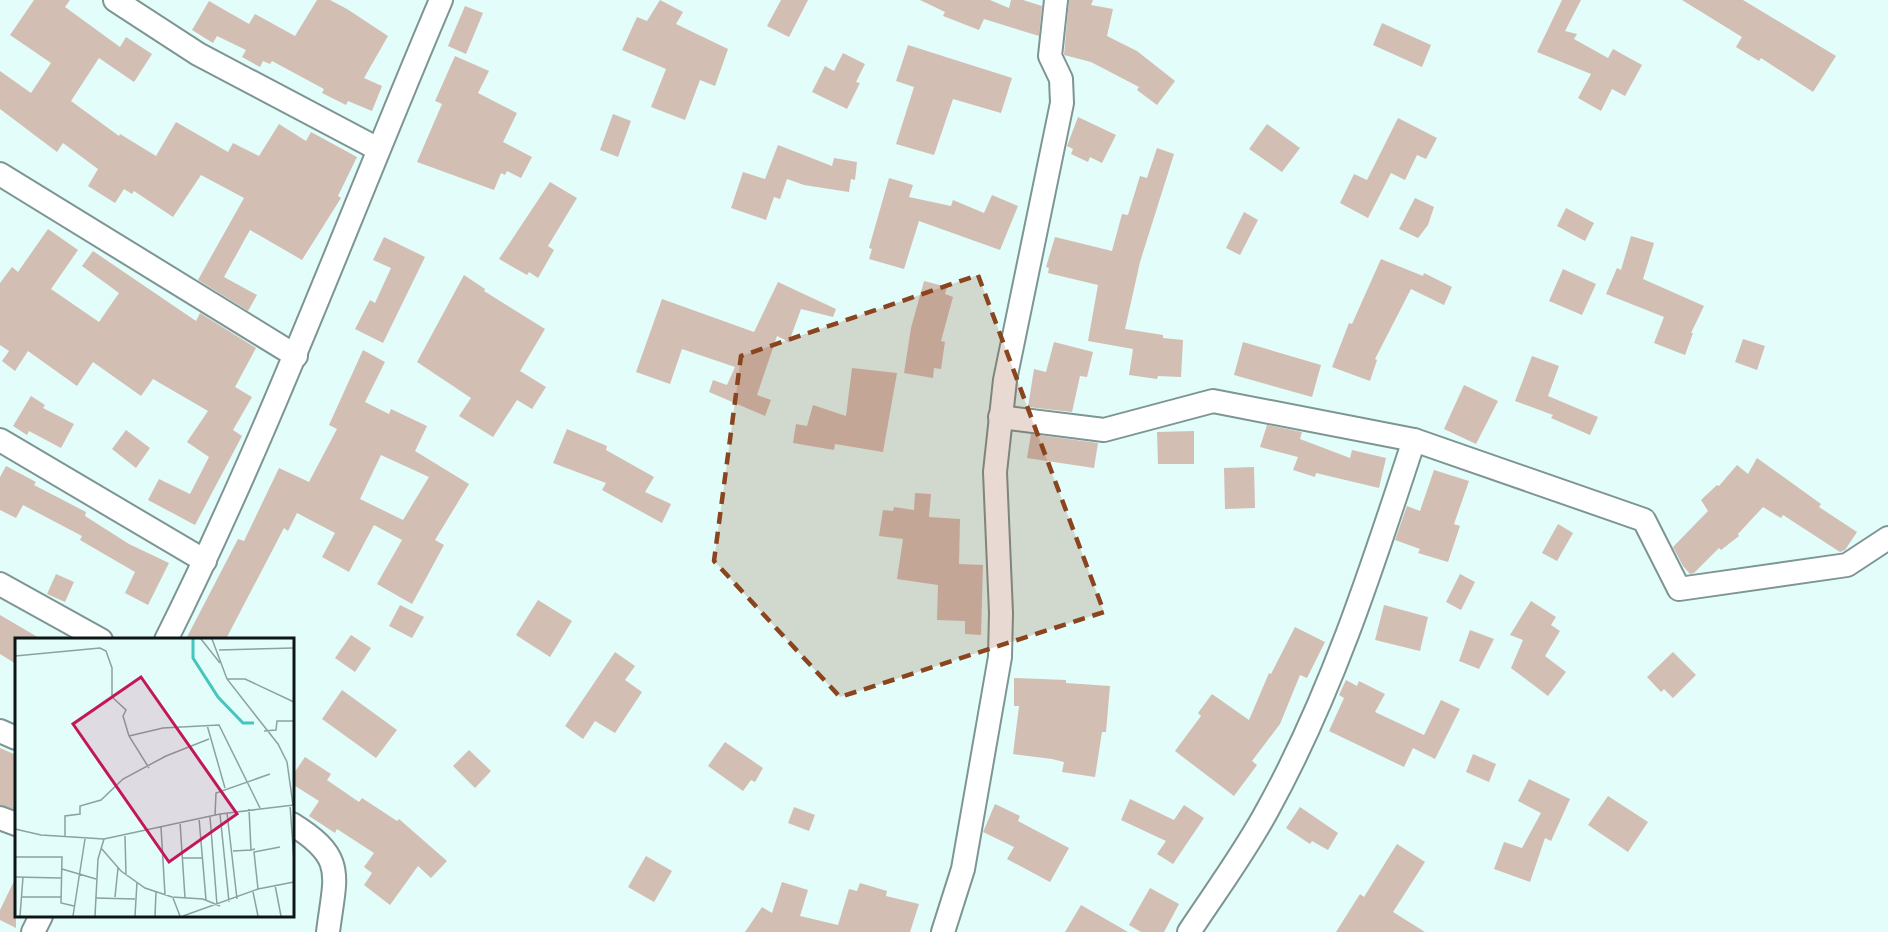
<svg xmlns="http://www.w3.org/2000/svg" width="1888" height="932" font-family="Raleway,sans-serif">
<rect width="100%" height="100%" fill="#e3fdfb"/>
<g fill="#d3beb4" fill-rule="evenodd">
<polygon points="34,0 70,0 65,7 120,47 126,37 152,54 134,82 99,58 71,101 119,136 120,134 156,156 176,122 228,152 233,143 259,156 279,124 306,141 311,132 357,157 338,196 341,198 302,260 250,230 224,277 257,295 248,311 198,280 244,198 201,175 173,217 134,191 132,194 124,189 115,203 88,186 98,169 63,143 57,152 0,109 0,71 31,93 51,63 10,35"/>
<polygon points="317,0 330,0 347,9 388,36 364,78 382,86 372,111 348,101 346,105 322,93 324,89 272,61 270,64 263,61 260,67 242,57 246,50 217,36 213,43 192,30 209,1 249,24 255,14 295,36"/>
<polygon points="660,0 683,12 676,24 728,49 715,86 700,80 685,120 651,107 666,69 622,50 637,17 647,21"/>
<polygon points="781,0 808,0 789,37 767,26"/>
<polygon points="920,0 990,0 1009,8 1011,0 1023,0 1042,6 1039,36 984,19 979,30 943,16 945,12"/>
<polygon points="1069,0 1093,0 1091,5 1113,9 1107,36 1137,51 1175,81 1157,105 1137,90 1139,87 1091,62 1064,55"/>
<polygon points="1562,0 1581,0 1565,31 1577,34 1574,39 1608,58 1613,49 1642,65 1625,96 1612,89 1601,111 1578,98 1591,74 1537,52"/>
<polygon points="1682,0 1743,0 1836,56 1813,92 1761,58 1759,61 1736,47 1742,37"/>
<polygon points="465,6 483,13 466,54 448,46"/>
<polygon points="1382,23 1431,45 1422,67 1373,45"/>
<polygon points="908,45 1012,78 1001,113 953,99 934,155 896,144 914,87 896,81"/>
<polygon points="843,53 865,64 856,82 860,83 847,109 812,92 825,66 834,71"/>
<polygon points="455,56 489,71 478,93 517,113 503,142 532,157 521,178 507,171 505,175 501,173 494,190 417,162 442,104 435,101"/>
<polygon points="613,114 631,121 618,157 600,150"/>
<polygon points="1078,117 1116,135 1102,163 1090,157 1088,162 1071,154 1073,149 1067,146"/>
<polygon points="1398,118 1437,138 1426,159 1417,155 1405,180 1391,173 1368,218 1340,203 1354,174 1367,180"/>
<polygon points="1267,124 1300,148 1282,172 1249,149"/>
<polygon points="778,145 832,166 834,158 857,162 855,180 851,179 849,192 804,185 787,179 780,199 774,197 766,220 731,208 743,172 765,179"/>
<polygon points="1157,148 1174,154 1140,262 1125,329 1163,335 1163,338 1183,340 1181,377 1158,376 1157,379 1129,375 1133,349 1088,341 1098,285 1048,273 1049,268 1046,267 1055,237 1112,251 1122,214 1128,215 1140,176 1147,178"/>
<polygon points="889,178 913,185 909,197 951,206 953,200 984,213 992,195 1018,206 1000,250 919,221 904,269 869,259 872,249 869,248"/>
<polygon points="550,182 577,198 548,246 554,250 538,278 529,272 527,275 499,259"/>
<polygon points="1415,198 1434,207 1428,225 1418,238 1399,229"/>
<polygon points="1566,208 1594,223 1585,241 1557,226"/>
<polygon points="1244,212 1258,220 1240,255 1226,248"/>
<polygon points="48,229 78,250 51,289 99,322 119,293 82,266 93,251 196,321 200,313 256,348 235,387 252,397 233,430 242,436 195,525 148,500 159,479 190,494 209,457 187,442 208,411 153,379 141,396 93,362 77,386 28,351 15,371 2,361 9,351 0,345 0,283 12,267 18,272"/>
<polygon points="1631,236 1654,243 1643,279 1704,306 1691,333 1693,333 1685,355 1654,343 1664,317 1606,294 1617,268 1621,270"/>
<polygon points="384,237 425,257 383,343 355,329 370,300 375,303 391,268 373,260"/>
<polygon points="1381,259 1423,276 1424,273 1452,287 1444,305 1411,289 1375,359 1377,360 1370,381 1332,367 1349,323 1352,324"/>
<polygon points="1563,269 1596,284 1582,315 1549,301"/>
<polygon points="464,275 485,289 484,291 545,329 520,371 546,387 532,409 517,400 493,437 459,416 471,398 417,362"/>
<polygon points="924,281 947,287 945,294 953,297 941,341 945,342 941,369 934,368 933,378 904,373 911,328"/>
<polygon points="778,282 836,309 833,317 801,309 789,342 777,336 757,395 771,400 765,416 709,392 713,380 727,385 735,367 682,349 670,384 636,372 662,299 754,332"/>
<polygon points="1743,339 1765,346 1757,370 1735,362"/>
<polygon points="1054,342 1093,352 1087,377 1080,376 1072,412 1028,407 1034,369 1046,372"/>
<polygon points="1243,342 1321,365 1312,397 1234,375"/>
<path d="M363 350 385 362 365 402 389 414 391 409 427 426 415 451 469 484 435 540 444 545 412 604 377 584 402 540 374 525 349 572 322 557 335 533 297 513 288 531 284 528 226 639H186L238 539 244 541 279 468 309 482 337 429 329 425ZM381 455 429 477 403 520 360 499Z"/>
<polygon points="1532,356 1559,366 1548,396 1598,417 1590,435 1551,418 1553,415 1515,401"/>
<polygon points="852,368 897,373 883,452 835,444 834,450 793,443 796,424 807,426 813,405 846,416"/>
<polygon points="1464,385 1498,401 1476,444 1444,429"/>
<polygon points="31,396 45,405 43,408 74,424 61,448 29,431 27,435 13,426"/>
<polygon points="1267,425 1302,432 1300,439 1350,458 1352,450 1386,458 1379,488 1316,473 1315,477 1293,470 1298,457 1260,447"/>
<polygon points="567,429 607,446 606,450 654,477 645,492 671,504 662,523 602,490 606,483 553,463"/>
<polygon points="126,430 150,448 136,468 112,449"/>
<polygon points="1194,431 1194,464 1158,464 1157,432"/>
<polygon points="1031,434 1098,443 1094,468 1027,458"/>
<polygon points="1757,458 1821,504 1819,507 1857,532 1845,550 1840,552 1783,515 1781,518 1763,507 1738,534 1739,536 1721,550 1719,548 1694,573 1690,574 1683,566 1673,547 1708,511 1701,500 1717,485 1719,486 1737,465 1748,474"/>
<polygon points="6,466 36,482 34,485 86,512 85,516 129,544 169,563 148,605 125,593 135,572 80,540 82,536 23,505 16,518 0,510 0,477"/>
<polygon points="1254,467 1255,508 1225,509 1224,468"/>
<polygon points="1434,470 1469,481 1454,524 1460,526 1448,562 1418,553 1420,549 1395,540 1407,506 1420,511"/>
<polygon points="915,493 931,494 929,517 960,519 959,564 983,565 981,635 965,634 965,621 937,620 938,585 897,579 903,539 879,536 883,510 893,511 894,507 914,510"/>
<polygon points="1558,524 1573,533 1557,561 1542,553"/>
<polygon points="56,574 74,582 65,602 47,594"/>
<polygon points="1460,574 1475,582 1461,610 1446,602"/>
<polygon points="538,600 572,621 550,657 516,635"/>
<polygon points="1531,601 1556,617 1551,625 1560,631 1545,656 1566,672 1548,696 1511,668 1523,640 1510,635"/>
<polygon points="400,605 424,617 412,638 389,626"/>
<polygon points="1384,605 1428,617 1420,651 1375,640"/>
<polygon points="0,615 41,639 16,639 16,664 0,654"/>
<polygon points="1295,627 1325,642 1307,678 1300,675 1280,724 1252,761 1257,765 1234,796 1175,751 1201,716 1198,713 1212,694 1249,720 1269,673 1271,674"/>
<polygon points="1470,630 1494,639 1479,669 1459,661"/>
<polygon points="351,635 371,648 355,672 335,658"/>
<polygon points="615,652 635,666 625,680 642,692 615,733 595,721 583,739 565,726"/>
<polygon points="1673,652 1696,675 1673,698 1664,689 1661,692 1647,677"/>
<polygon points="1014,678 1066,680 1066,683 1110,686 1106,732 1102,732 1095,777 1062,772 1064,762 1052,759 1013,754 1019,706 1014,706"/>
<polygon points="1346,680 1357,686 1359,681 1385,694 1375,712 1424,735 1441,700 1460,709 1435,759 1413,748 1404,767 1329,731 1344,698 1339,695"/>
<polygon points="342,690 397,730 376,758 322,719"/>
<polygon points="725,742 763,768 755,782 751,780 743,791 708,766"/>
<polygon points="0,748 16,755 16,810 0,805"/>
<polygon points="469,750 491,771 475,788 453,766"/>
<polygon points="1473,754 1496,764 1489,782 1466,772"/>
<polygon points="305,757 331,774 327,780 359,802 362,798 397,821 399,819 447,861 431,878 418,866 390,905 364,885 372,873 364,867 374,853 337,829 335,833 309,816 319,801 292,784 292,776"/>
<polygon points="1529,779 1570,799 1551,841 1545,838 1530,882 1494,869 1504,842 1522,848 1541,813 1518,801"/>
<polygon points="1608,796 1648,822 1628,852 1588,825"/>
<polygon points="1130,799 1174,820 1184,805 1204,818 1173,864 1157,854 1166,841 1121,820"/>
<polygon points="995,804 1020,816 1018,821 1069,848 1050,882 1007,859 1014,847 983,832"/>
<polygon points="794,807 815,815 809,831 788,823"/>
<polygon points="1300,807 1338,833 1328,850 1312,841 1310,844 1286,828"/>
<polygon points="1397,844 1425,862 1393,912 1425,932 1336,932 1360,894 1364,897"/>
<polygon points="646,856 672,871 654,902 628,887"/>
<polygon points="16,877 16,928 0,920 0,910"/>
<polygon points="782,882 808,890 800,916 838,925 849,889 857,891 860,883 887,891 886,896 919,904 910,932 745,932 762,907 772,913"/>
<polygon points="1150,888 1179,904 1164,932 1141,932 1129,925"/>
<polygon points="1081,905 1128,932 1065,932"/>
</g>
<g fill="none" stroke-linecap="round" stroke-linejoin="round">
<g stroke="#7d9593" stroke-width="26">
<g id="street">
<polyline points="115,0 198,54 378,149"/>
<polyline points="0,174 296,356"/>
<polyline points="1000,417 1104,430 1213,401 1414,440 1644,520 1679,589 1847,565 1888,538"/>
<polyline points="0,440 205,561"/>
<polyline points="0,584 101,640"/>
<path d="M166 640C270 432 350 214 441 0"/>
<polyline points="0,731 16,738"/>
<polyline points="0,818 16,824"/>
<path d="M292 824C347 858 335 875 328 932"/>
<polyline points="33,932 41,916"/>
<polyline points="943,932 963,869 1000,657 1001,613 995,472 1005,380 1062,103 1061,79 1050,56 1056,0"/>
<path d="M1189 932C1216 891 1245 852 1268 809 1332 693 1373 565 1414 440"/>
</g>
</g>
<use href="#street" stroke="#fff" stroke-width="22"/>
</g>
<path fill="#8a441e" fill-opacity="0.2" stroke="#8a441e" stroke-width="4.5" stroke-dasharray="12 8" stroke-linejoin="round" d="M978 275 1104 612 840 697 714 561 741 356Z"/>
<g transform="translate(15 638)">
<rect width="279" height="279" fill="#e3fdfb"/>
<path fill="none" stroke="#46c4be" stroke-width="3" d="M178 1V20L203 59 228 85H239"/>
<path fill="none" stroke="#8da19f" stroke-width="1.5" d="M186 1 205 25M197 1 212 41 263 106 272 124 278 167M204 12 279 10M0 18 85 10 91 13 97 30V59L111 72 108 78 114 98 134 130M212 41H230L279 64M192 87 210 150M249 93 261 92 262 83H279M114 98 148 90 204 87 245 170M275 167 279 223M234 171 236 212 240 211M212 175 222 261M205 176 214 264M200 178 201 155 255 136M195 179 202 267M184 180 191 262M165 184 170 260M146 189 150 257M0 191 26 197 89 201 205 176 279 167M110 198 111 237M50 200V178L65 176V168L86 162 108 141 151 118 194 101M86 210 106 233 130 250 157 259 188 261 205 268M218 213 236 212M0 219H47L46 265 59 268M167 220H187M47 231 81 241M0 239 46 240M260 247 266 278M243 251 239 214 265 209M238 254 243 278M7 259H46M100 259 103 230M80 260 120 261M158 260 165 278M5 278 8 239M58 278 70 201M80 278 83 221 89 201M120 278 122 244M140 278 141 254M168 278 243 251 279 244"/>
<path fill="#c2185b" fill-opacity="0.15" stroke="#c2185b" stroke-width="3" d="M126 39 222 176 154 224 58 86Z"/>
<rect width="279" height="279" fill="none" stroke="#0d1616" stroke-width="3"/>
</g>
</svg>
